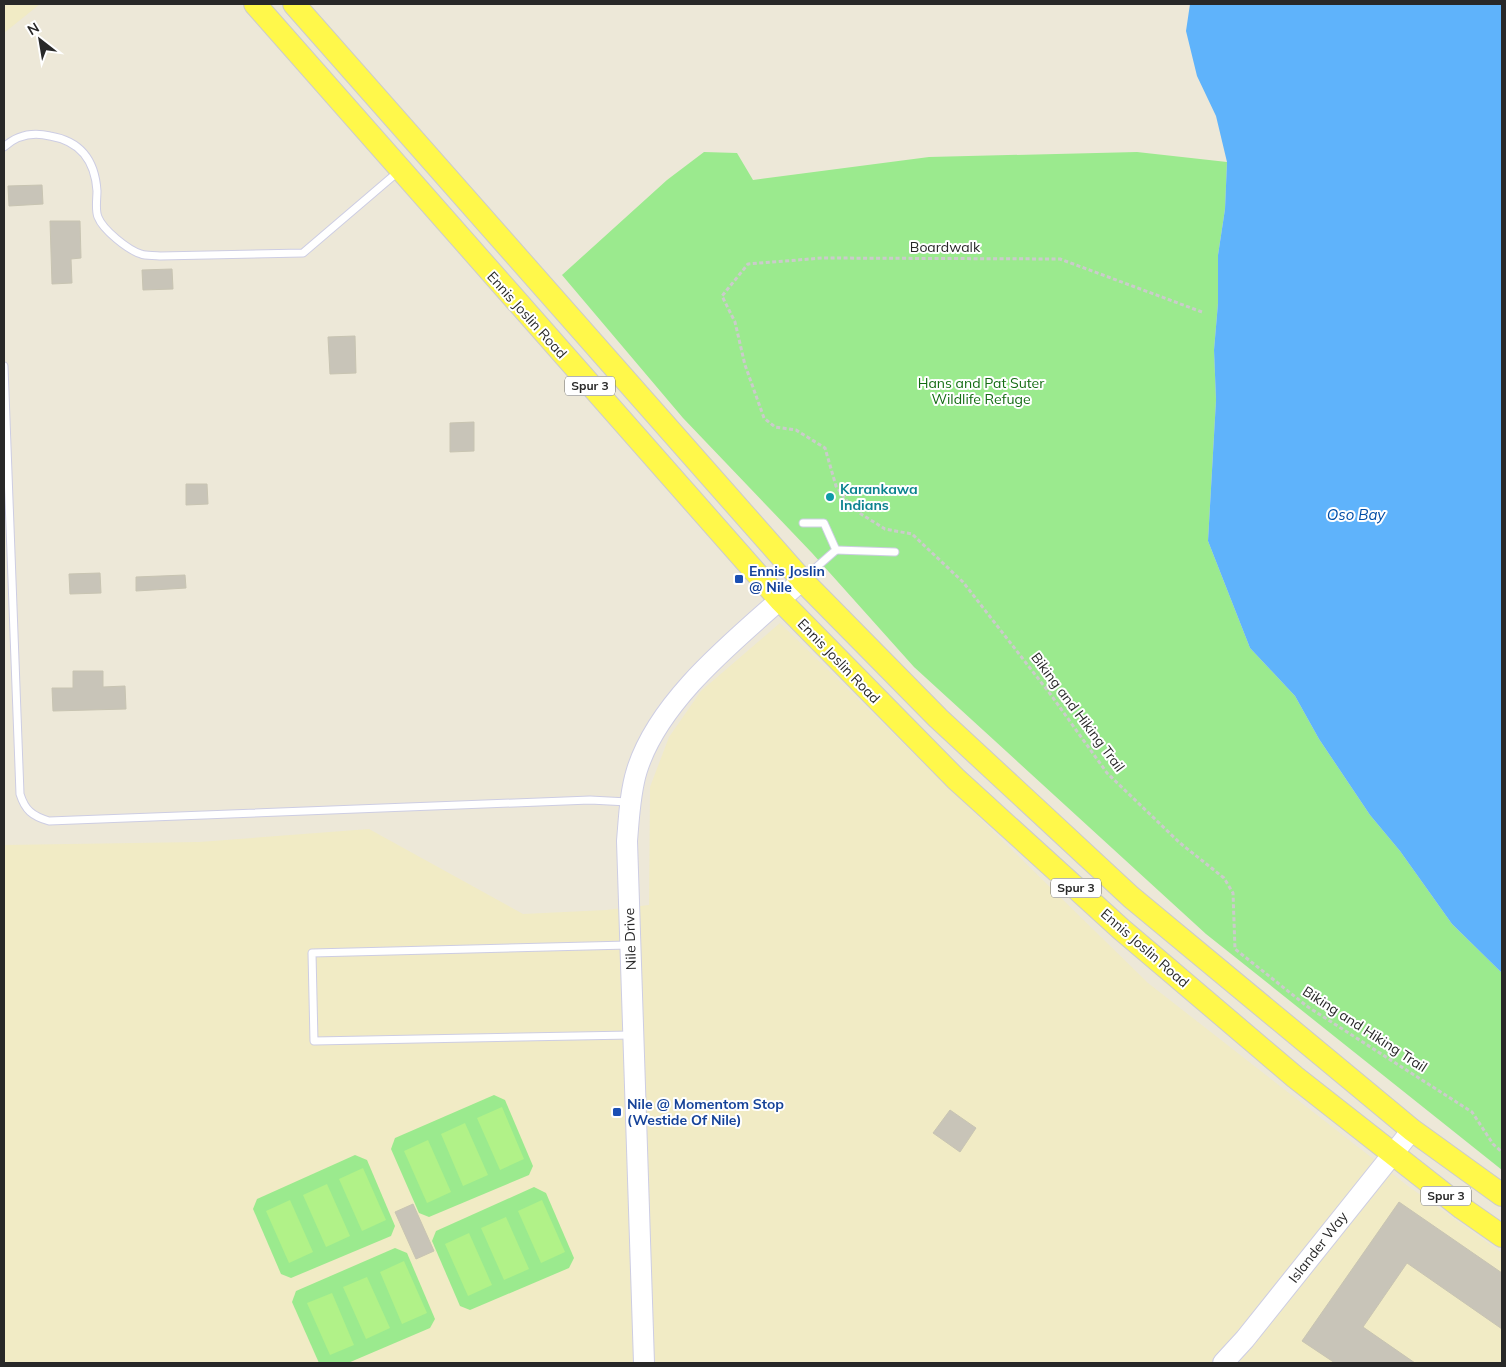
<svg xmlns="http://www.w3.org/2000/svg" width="1506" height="1367" font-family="Mulish,sans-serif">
<rect width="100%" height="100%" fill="#ede8d8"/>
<g fill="#f1ebc5">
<polygon points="4,4 40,4 4,33"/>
<polygon points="780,623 1148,983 1408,1186 1502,1253 1502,1363 4,1363 4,845 199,842 369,829 523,914 606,910 649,905 650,787 669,737 701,691"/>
</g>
<g fill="#9bea8e">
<polygon points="704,152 737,153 753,180 929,157 1137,152 1227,162 1225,209 1218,255 1218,303 1214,350 1216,400 1208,541 1250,648 1295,696 1319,739 1370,815 1400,851 1452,924 1502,973 1502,1170 1206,934 914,667 812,553 683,418 562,275 667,180"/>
<polygon points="494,1095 505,1100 533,1166 529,1175 429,1217 419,1213 391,1149 395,1138"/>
<polygon points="355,1155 367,1160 395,1226 391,1236 291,1278 281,1274 253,1209 257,1199"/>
<polygon points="534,1187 546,1193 574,1258 569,1268 470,1310 460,1306 432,1241 436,1231"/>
<polygon points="395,1248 407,1253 435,1319 430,1328 348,1363 319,1363 292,1302 296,1291"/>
</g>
<g fill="#b1f288">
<polygon points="502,1107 524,1159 500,1170 477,1118"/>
<polygon points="465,1123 488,1175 463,1186 441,1134"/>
<polygon points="428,1140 451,1192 427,1203 404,1151"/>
<polygon points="363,1168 386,1220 362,1231 339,1179"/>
<polygon points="327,1184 350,1236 326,1247 303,1195"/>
<polygon points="290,1200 313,1252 289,1263 266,1211"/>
<polygon points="542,1200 565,1252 541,1263 518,1211"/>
<polygon points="506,1217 529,1269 504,1280 481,1228"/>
<polygon points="469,1233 492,1285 468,1296 445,1244"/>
<polygon points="404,1261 427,1313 402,1324 380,1272"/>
<polygon points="367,1277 390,1328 366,1339 343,1287"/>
<polygon points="332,1293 354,1345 330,1355 307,1303"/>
</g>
<polygon fill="#5fb3fb" points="1190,4 1502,4 1502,973 1452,924 1400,851 1370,815 1319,739 1295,696 1250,648 1208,541 1216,400 1214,350 1218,303 1218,255 1225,209 1227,162 1216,116 1197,76 1186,31"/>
<g fill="#c8c4b8" stroke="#c8c4b2">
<polygon points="42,185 43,204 9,206 8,186"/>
<polygon points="50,221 80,221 81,258 71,259 72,283 52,284"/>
<polygon points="172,269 173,289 143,290 142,270"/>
<polygon points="355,336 356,373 330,374 328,337"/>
<polygon points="474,422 474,451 450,452 450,423"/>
<polygon points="186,484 207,484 208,504 186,505"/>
<polygon points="100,573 101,593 70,594 69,574"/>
<polygon points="185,575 186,588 136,591 136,577"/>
<polygon points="73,671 103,671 103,687 125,686 126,709 53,711 52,688 73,688"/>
<polygon points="950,1110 976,1128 960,1152 933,1133"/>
<polygon points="1399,1202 1502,1273 1502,1329 1407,1263 1363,1327 1415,1363 1335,1363 1302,1341"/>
<polygon points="413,1204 434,1251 416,1259 395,1212"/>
</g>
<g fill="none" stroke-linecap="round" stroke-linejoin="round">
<g stroke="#cdcde3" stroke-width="9">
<g id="lane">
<path d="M4 147C17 135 33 132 50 136 80 141 95 160 97 191 97 199 95 210 98 217 103 230 128 250 141 254 146 256 154 255 160 256L303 253 399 171"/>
<path d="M4 366 20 794C25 810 32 816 49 821L590 800 628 802"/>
<polyline points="803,523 824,523 836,550 804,578"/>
<polyline points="836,550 895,552"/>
<polyline points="628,945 312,953 314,1041 631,1035"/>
</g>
</g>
<g stroke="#cdcde3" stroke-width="22">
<g id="secondary">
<path d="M644 1363 627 841C629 818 630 792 637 770 661 694 746 632 802 580"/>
<polyline points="1223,1363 1245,1339 1412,1130"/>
</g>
</g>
<g stroke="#cbcbcb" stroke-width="24">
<g id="primary">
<polyline points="255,4 780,600 956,779 1121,929 1295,1077 1462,1208 1502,1236"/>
<polyline points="294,4 802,580 938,718 1131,897 1412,1130 1502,1195"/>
</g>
</g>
<polyline stroke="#cbcbcb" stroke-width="3" stroke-dasharray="4 2.5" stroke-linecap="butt" points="1202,312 1060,259 822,258 748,264 722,296 735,322 745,365 764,418 775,427 796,430 825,448 836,486 847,501 861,514 885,529 912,534 963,582 1051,695 1107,773 1180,843 1224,878 1233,893 1235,949 1308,1007 1472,1112 1493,1144 1502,1152"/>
<use href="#lane" stroke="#fff" stroke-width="7"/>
<use href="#secondary" stroke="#fff" stroke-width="20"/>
<use href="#primary" stroke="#fff84b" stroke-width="22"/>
</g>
<circle fill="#0f9aa8" stroke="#fff" stroke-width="2" cx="830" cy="497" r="5"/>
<g fill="#1a4fb4" stroke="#fff" stroke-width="2">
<rect x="734" y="574" width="10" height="10" rx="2.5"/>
<rect x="612" y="1107" width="10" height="10" rx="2.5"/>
</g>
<g text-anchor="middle" stroke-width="4" stroke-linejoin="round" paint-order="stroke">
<g fill="#fff" stroke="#686868" stroke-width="1">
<rect x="565" y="376.5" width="50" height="19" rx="4"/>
<rect x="1051" y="878.5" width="50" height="19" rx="4"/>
<rect x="1421" y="1186.5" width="50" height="19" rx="4"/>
</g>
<g font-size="12" font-weight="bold" fill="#282828">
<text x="590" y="390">Spur 3</text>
<text x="1076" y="892">Spur 3</text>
<text x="1446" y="1200">Spur 3</text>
</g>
<g font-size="14" fill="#282828" stroke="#fff">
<text x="945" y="252">Boardwalk</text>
<text transform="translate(527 315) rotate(48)" y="5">Ennis Joslin Road</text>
<text transform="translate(839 661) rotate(46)" y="5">Ennis Joslin Road</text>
<text transform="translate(1078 712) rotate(53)" y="5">Biking and Hiking Trail</text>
<text transform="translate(630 939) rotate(-92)" y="5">Nile Drive</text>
<text transform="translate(1145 948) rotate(41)" y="5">Ennis Joslin Road</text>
<text transform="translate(1365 1029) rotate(33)" y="5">Biking and Hiking Trail</text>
<text transform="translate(1318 1247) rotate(-52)" y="5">Islander Way</text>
</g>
<g font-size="14" fill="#136c12" stroke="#fff">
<text x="981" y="388">Hans and Pat Suter<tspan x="981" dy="16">Wildlife Refuge</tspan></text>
</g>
<g font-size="14" font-weight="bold" fill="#0d838f" stroke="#fff" text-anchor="start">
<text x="840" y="494">Karankawa<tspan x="840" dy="16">Indians</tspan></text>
</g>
<g font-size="14" font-weight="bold" fill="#164399" stroke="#fff" text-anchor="start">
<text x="749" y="576">Ennis Joslin<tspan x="749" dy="16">@ Nile</tspan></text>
<text x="627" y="1109">Nile @ Momentom Stop<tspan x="627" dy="16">(Westide Of Nile)</tspan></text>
</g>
<g font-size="15" font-style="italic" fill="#004ca5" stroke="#fff">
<text x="1356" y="520">Oso Bay</text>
</g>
</g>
<rect width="1506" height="1367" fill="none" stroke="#282828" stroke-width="10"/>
<g transform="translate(40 40) rotate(329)" stroke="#ffffff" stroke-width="4" paint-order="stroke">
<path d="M0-4L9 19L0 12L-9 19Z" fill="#282828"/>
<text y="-8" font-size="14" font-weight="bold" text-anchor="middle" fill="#282828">N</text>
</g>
</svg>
